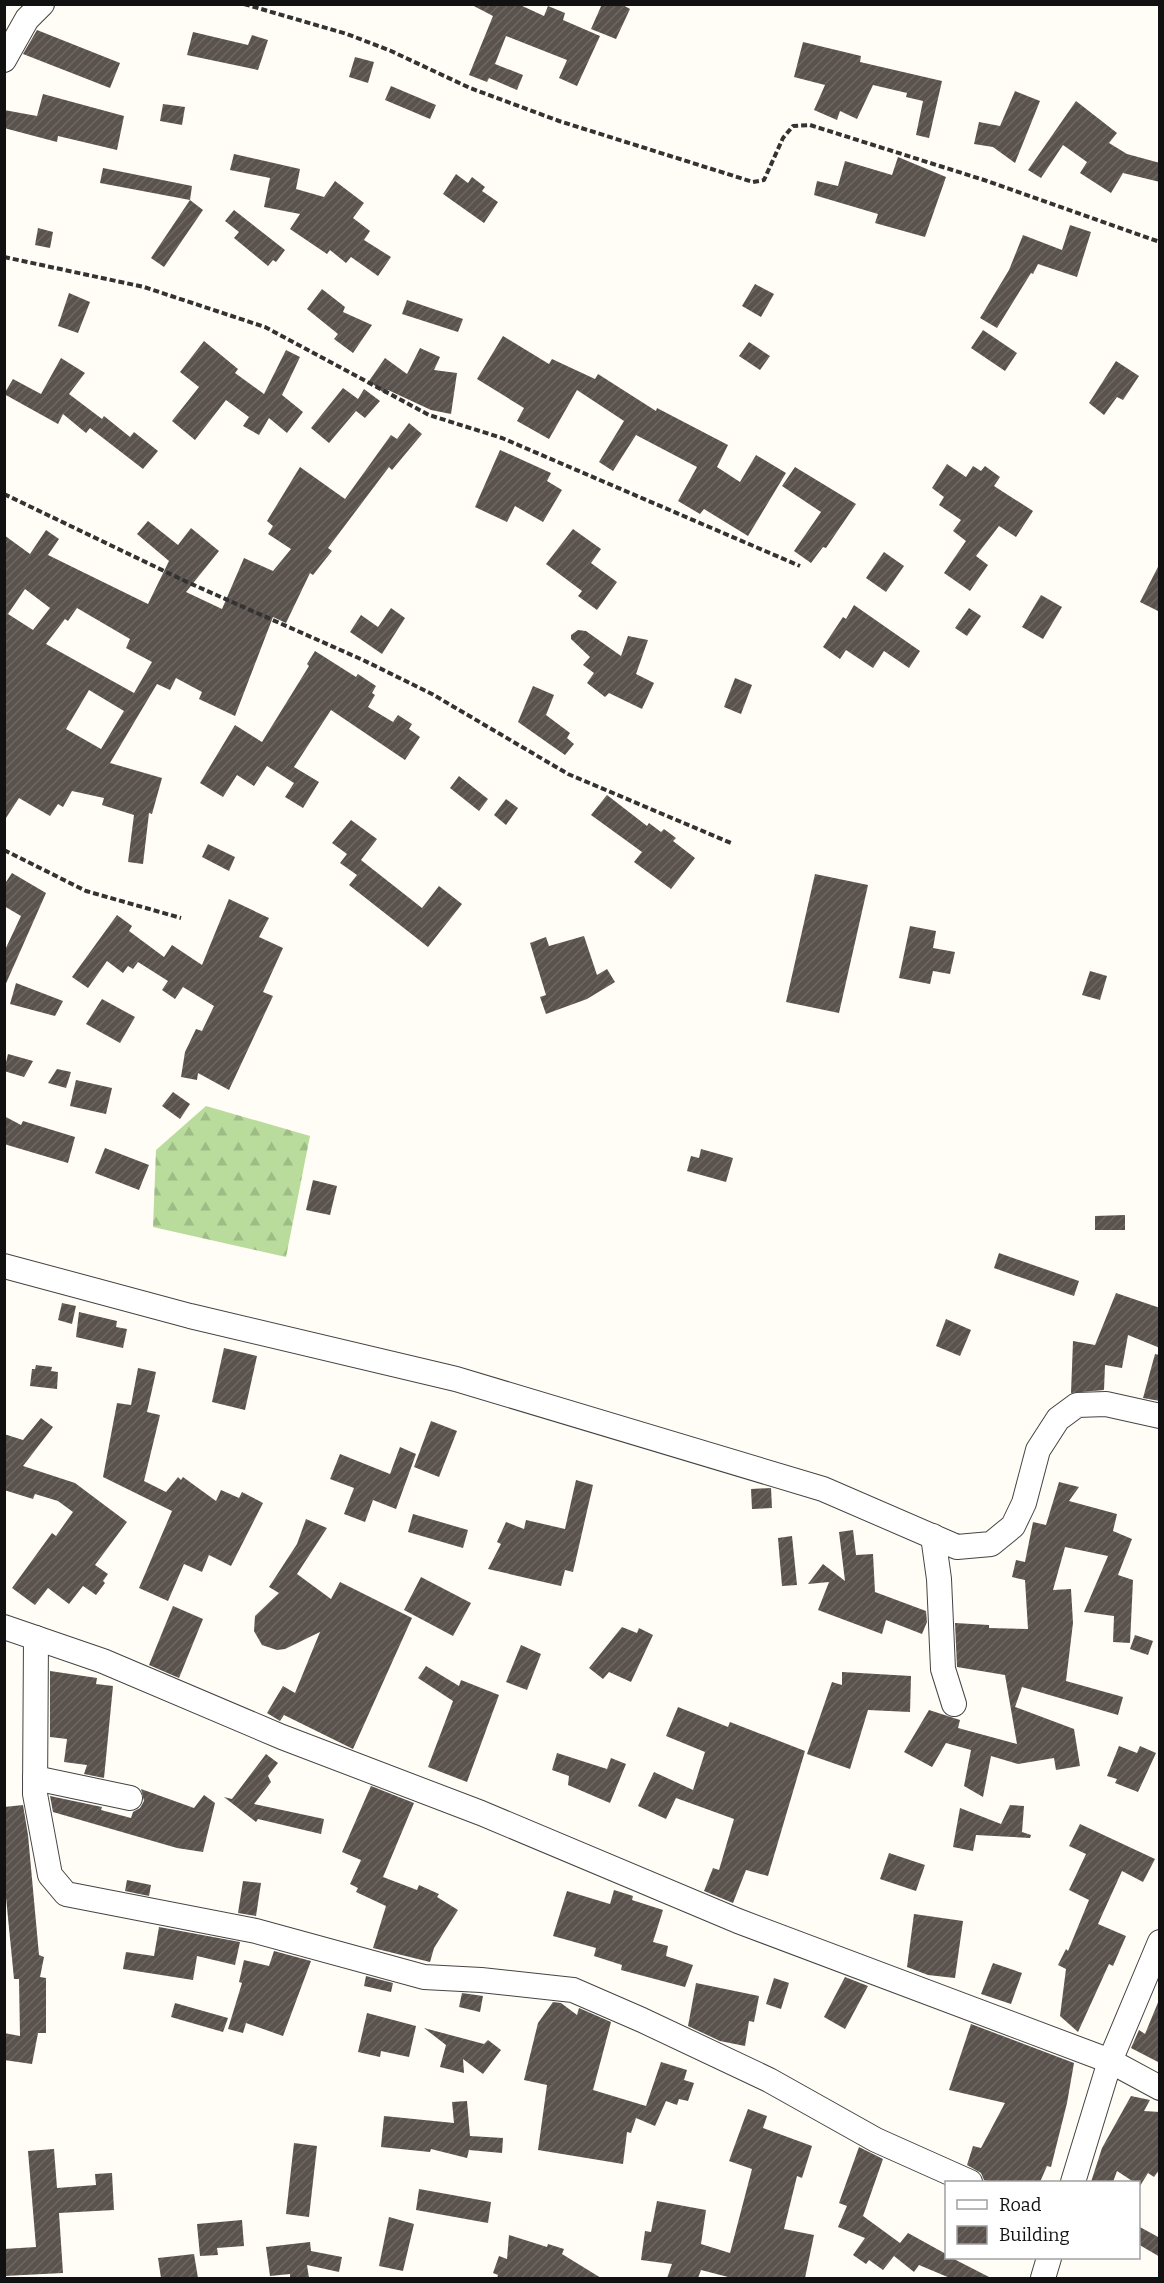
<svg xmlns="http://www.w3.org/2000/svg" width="1164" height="2283" font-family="Bitter,serif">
<defs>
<pattern id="forest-firs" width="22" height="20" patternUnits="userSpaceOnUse" patternTransform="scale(1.5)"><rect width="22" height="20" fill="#b9dc9c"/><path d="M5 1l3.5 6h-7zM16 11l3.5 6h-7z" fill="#9ebc85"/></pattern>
<pattern id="building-hatch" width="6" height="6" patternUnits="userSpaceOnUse" patternTransform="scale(1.5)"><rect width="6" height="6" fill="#5a524d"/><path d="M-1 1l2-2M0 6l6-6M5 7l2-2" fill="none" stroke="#6d6662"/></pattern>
</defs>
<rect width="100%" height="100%" fill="#fffdf5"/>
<polygon fill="url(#forest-firs)" points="206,1106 310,1136 286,1257 153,1227 156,1150"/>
<g fill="url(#building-hatch)" fill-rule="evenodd">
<polygon points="470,4 518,4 544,16 548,6 565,13 563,20 600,36 577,86 559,78 567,60 506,36 495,64 523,75 517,90 489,78 487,82 469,75 493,16"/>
<polygon points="602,4 621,4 630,9 616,39 591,29"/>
<polygon points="37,30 120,63 110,88 23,54"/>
<polygon points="193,32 248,45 252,35 268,40 258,70 187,55"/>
<polygon points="803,42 861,56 860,62 942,81 929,138 916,135 923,101 906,97 907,93 873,85 857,119 840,111 837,120 814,110 825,85 794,77"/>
<polygon points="355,57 374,62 368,83 349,77"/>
<polygon points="391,86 436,105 430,119 385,100"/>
<polygon points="1015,91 1040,101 1015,163 993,147 974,144 979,122 1000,126"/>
<polygon points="43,94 124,116 117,150 58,136 57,142 4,128 4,110 37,116"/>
<polygon points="1076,101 1117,133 1109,143 1127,154 1160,163 1160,182 1123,173 1111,193 1080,173 1087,162 1063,145 1041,178 1028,170"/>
<polygon points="163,104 185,107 182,125 160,121"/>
<polygon points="234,154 300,169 296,189 324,197 335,181 364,203 353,218 370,231 364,240 391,257 378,276 351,257 346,263 330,250 327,254 290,229 300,214 264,207 270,178 230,170"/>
<polygon points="898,157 946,177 925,237 875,223 878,214 814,195 817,181 838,186 845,161 892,175"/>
<polygon points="103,168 192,186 190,200 100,183"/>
<polygon points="456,174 468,183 472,177 485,187 482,191 498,202 484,223 443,194"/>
<polygon points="190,200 203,210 164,267 151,258"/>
<polygon points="234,210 285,250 276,262 273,260 268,266 234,238 239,232 225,221"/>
<polygon points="1070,225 1091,232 1077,277 1038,264 1033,274 1031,273 997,328 980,318 1009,270 1023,235 1062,250"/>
<polygon points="38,228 53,232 50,248 35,245"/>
<polygon points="755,284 774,294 761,317 742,306"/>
<polygon points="322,289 345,307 343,312 372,325 353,353 334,339 338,334 307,309"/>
<polygon points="69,293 90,302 78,333 58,326"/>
<polygon points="407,300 463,319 458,332 402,314"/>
<polygon points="983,330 1017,353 1005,371 971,348"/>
<polygon points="503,336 549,364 552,359 595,379 598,374 656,411 657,408 728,445 717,467 740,482 756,455 786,473 748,536 704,509 700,514 678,501 697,467 636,435 613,471 599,462 624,421 577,390 549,439 517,421 524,408 477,379"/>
<polygon points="204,341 238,369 235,373 264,394 286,350 300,357 282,395 303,412 287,433 269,418 259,435 243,426 249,417 226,400 195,440 172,421 199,387 180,372"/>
<polygon points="749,342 770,356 760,370 739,356"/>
<polygon points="420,348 440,357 434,370 457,373 451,414 431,410 388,390 385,394 369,381 385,358 407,374"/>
<polygon points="61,358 85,373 69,394 102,419 104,416 130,437 134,432 158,451 143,469 90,428 86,433 63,414 58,424 4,394 13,379 41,394"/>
<polygon points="1116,361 1139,376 1123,400 1117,397 1104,415 1089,403"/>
<polygon points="343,388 358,399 364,389 380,401 365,418 356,411 329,443 311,428"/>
<path d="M409 423 422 434 392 470 389 467 328 548 332 551 313 575 310 573 286 623 273 617 235 716 199 699 202 692 176 678 170 690 157 684 110 763 162 778 152 814 149 813 143 864 128 862 134 815 102 805 104 798 72 791 63 807 58 804 50 816 19 798 4 821V535L30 554 46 530 59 539 48 555 148 604 169 561 137 534 148 521 178 545 191 528 219 551 186 592 222 609 244 558 273 571 291 549 268 534 273 526 267 521 300 467 345 499 391 435 397 439ZM25 589 50 608 33 630 8 614ZM77 608 130 639 126 648 152 662 134 693 46 644 65 619 68 621ZM89 690 124 711 101 749 66 729Z"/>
<polygon points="500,450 551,473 547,481 562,490 543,522 515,506 507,522 475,507"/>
<polygon points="947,464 966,477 973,466 981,471 985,466 1000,477 994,486 1033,511 1016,537 999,526 976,556 988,565 970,591 944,573 966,541 953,531 961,520 939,505 944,497 932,488"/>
<polygon points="795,467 856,504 826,548 823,547 811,563 794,551 821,512 782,486"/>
<polygon points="573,529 601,549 591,563 617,582 597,610 578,596 582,591 546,564"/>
<polygon points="884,552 904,566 886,592 866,578"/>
<polygon points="1160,563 1160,612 1140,602"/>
<polygon points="1041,595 1062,607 1043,639 1022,627"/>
<polygon points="854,605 920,651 909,668 884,651 873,668 846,650 840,659 823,647 843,617 846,619"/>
<polygon points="391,608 405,618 382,654 350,632 361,615 378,627"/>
<polygon points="969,608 981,616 967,636 955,628"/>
<polygon points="578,630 586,631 621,656 628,636 648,640 636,674 654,683 642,709 609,693 605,697 587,683 594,673 583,665 590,657 571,639 571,635"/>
<polygon points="315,651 356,677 358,674 376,686 372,693 375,695 368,707 393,722 398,715 412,724 409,729 420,737 405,760 331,710 294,767 319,782 303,808 285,797 294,783 267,766 254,786 237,775 223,797 200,783 235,725 262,742 309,666 307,664"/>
<polygon points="735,678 752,685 741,714 724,707"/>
<polygon points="533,686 554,695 546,715 570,733 567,738 574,744 565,755 518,722"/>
<polygon points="459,776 488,799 479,811 450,788"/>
<polygon points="607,795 647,826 649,823 661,832 664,829 676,838 673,841 695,858 671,889 634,862 642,852 591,815"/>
<polygon points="506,799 518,808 506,825 494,815"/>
<polygon points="351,820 377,839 361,860 422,908 439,886 462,904 428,947 349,885 357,875 340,863 347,854 332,843"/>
<polygon points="208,844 235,857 229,871 202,857"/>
<polygon points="12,873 46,893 4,988 4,952 21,916 4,906 4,885"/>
<polygon points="815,874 868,885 839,1013 786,1002"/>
<polygon points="229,899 269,918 259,937 283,948 263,992 273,996 229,1090 198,1073 197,1080 181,1077 185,1052 196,1029 202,1031 214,1006 183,987 175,999 162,990 168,981 138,962 133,969 128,966 123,973 107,961 88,988 72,977 117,915 132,926 129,931 164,957 172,945 202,965"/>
<polygon points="910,926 936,931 933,948 955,952 950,974 933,971 930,984 899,978"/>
<polygon points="584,936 597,975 607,969 615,982 587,999 546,1014 540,997 546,995 530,943 546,937 549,946"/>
<polygon points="1090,971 1107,976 1100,1000 1082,995"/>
<polygon points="16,983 63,1001 55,1016 10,1004"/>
<polygon points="102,999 135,1017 120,1043 86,1024"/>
<polygon points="8,1054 33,1061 24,1077 4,1071"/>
<polygon points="57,1069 71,1072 66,1088 48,1083"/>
<polygon points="76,1080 112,1088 106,1114 70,1106"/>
<polygon points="173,1092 190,1104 180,1119 162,1106"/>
<polygon points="4,1116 21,1125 23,1121 75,1137 68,1163 4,1144"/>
<polygon points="105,1148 149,1165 139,1190 95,1173"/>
<polygon points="701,1149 733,1158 726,1182 687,1171 691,1156 699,1158"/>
<polygon points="313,1180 337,1186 330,1215 306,1210"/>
<polygon points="1125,1215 1125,1230 1095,1230 1095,1216"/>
<polygon points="999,1253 1079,1281 1074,1296 994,1268"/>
<polygon points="1116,1293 1160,1308 1160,1348 1128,1335 1122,1368 1105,1365 1104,1390 1071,1393 1073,1341 1095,1345"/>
<polygon points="62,1303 76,1306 72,1324 58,1320"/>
<polygon points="79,1312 117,1321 116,1327 127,1329 123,1348 76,1337"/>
<polygon points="946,1319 971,1330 960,1356 936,1346"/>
<polygon points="224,1348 257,1356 245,1410 212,1402"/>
<polygon points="1155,1354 1160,1355 1160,1401 1143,1398"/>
<polygon points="36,1365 52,1367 51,1371 58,1372 57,1389 30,1386 32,1369 35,1369"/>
<polygon points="138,1368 156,1372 147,1412 160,1415 144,1481 166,1492 178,1477 181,1480 183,1477 216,1501 221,1490 239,1498 242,1492 263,1503 231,1566 209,1555 202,1572 184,1564 168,1601 139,1588 172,1511 103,1477 117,1403 131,1405"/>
<polygon points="41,1418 53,1427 23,1466 75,1483 127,1522 95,1565 108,1574 103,1581 105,1583 96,1595 83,1586 69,1604 48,1588 35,1605 12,1588 52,1533 56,1536 73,1512 58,1501 35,1494 33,1499 4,1490 4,1434 23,1440"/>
<polygon points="431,1421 457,1431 439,1477 414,1467"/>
<polygon points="400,1447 416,1454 396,1509 373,1500 365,1522 344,1514 354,1488 330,1479 340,1454 390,1474"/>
<polygon points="576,1480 593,1485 573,1572 565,1570 561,1586 488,1569 501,1544 497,1542 506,1522 524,1529 526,1520 565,1529"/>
<polygon points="1059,1482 1079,1487 1069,1501 1117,1514 1113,1531 1132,1539 1118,1575 1133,1580 1130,1643 1113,1642 1114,1616 1084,1612 1108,1556 1065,1547 1053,1590 1071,1589 1073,1623 1066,1681 1123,1697 1118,1715 1022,1687 1015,1707 1074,1729 1080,1766 1056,1770 1054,1758 1018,1764 991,1756 983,1797 964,1786 971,1750 946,1743 932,1767 904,1752 929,1710 960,1720 958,1728 1017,1744 1005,1675 957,1667 955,1623 989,1625 989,1628 1028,1629 1025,1580 1012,1577 1016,1560 1025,1562 1033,1522 1046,1525"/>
<polygon points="771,1488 772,1508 752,1509 751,1489"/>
<polygon points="413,1514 468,1530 463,1548 408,1532"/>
<polygon points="306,1519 327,1528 297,1574 331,1599 340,1582 412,1618 353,1749 284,1715 280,1721 267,1713 283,1686 295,1693 320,1632 285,1649 277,1650 262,1645 254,1631 255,1616 279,1593 269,1587 297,1544"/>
<polygon points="853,1530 856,1555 873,1554 875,1592 926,1611 927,1622 922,1634 886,1620 882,1634 818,1610 829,1582 808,1584 823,1564 845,1581 839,1532"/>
<polygon points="792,1536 797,1585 782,1586 778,1538"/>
<polygon points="421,1577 471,1603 453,1636 404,1610"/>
<polygon points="173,1606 203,1619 179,1678 149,1665"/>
<polygon points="622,1627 637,1633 639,1628 653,1635 631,1682 609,1672 603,1679 589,1668"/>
<polygon points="1135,1635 1153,1641 1148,1655 1130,1649"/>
<polygon points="521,1645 541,1654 527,1690 506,1682"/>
<polygon points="426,1666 459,1686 461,1680 499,1695 467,1782 428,1767 453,1701 418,1678"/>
<polygon points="50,1671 97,1678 96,1684 113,1686 104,1778 84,1774 87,1765 64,1762 67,1739 50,1737"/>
<polygon points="842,1672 911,1676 910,1712 868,1710 850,1769 807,1754 832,1682 842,1685"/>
<polygon points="678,1707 728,1727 730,1722 805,1751 768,1876 746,1870 733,1903 704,1891 713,1868 719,1870 734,1819 676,1798 666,1819 638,1806 654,1772 693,1790 705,1752 666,1736"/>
<polygon points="1119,1746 1137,1753 1140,1746 1156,1753 1138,1792 1115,1783 1117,1779 1107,1776"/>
<polygon points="557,1753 607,1769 611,1758 626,1764 610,1803 568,1785 569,1776 552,1770"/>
<polygon points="266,1754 278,1763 268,1776 271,1782 254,1804 324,1819 321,1834 258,1819 256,1822 224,1797 232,1799"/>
<polygon points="371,1786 414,1803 383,1877 417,1890 419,1885 439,1894 437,1897 458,1910 434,1948 430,1962 373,1948 386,1906 356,1892 358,1888 350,1884 361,1860 342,1852"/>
<polygon points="141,1789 194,1808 204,1795 215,1803 203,1852 177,1848 53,1812 50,1796 102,1807 101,1810 131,1818 133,1812 140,1808 144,1801"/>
<polygon points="23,1805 28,1835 39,1955 44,1957 40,1977 46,1978 46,2033 38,2033 32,2064 4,2060 4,2033 20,2036 19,1979 14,1979 4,1877 4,1807"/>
<polygon points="1010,1805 1024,1806 1022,1832 1031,1835 1030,1838 976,1835 973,1851 953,1847 960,1808 1001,1824"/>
<polygon points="1080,1824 1155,1859 1143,1882 1122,1871 1098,1924 1126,1936 1113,1966 1109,1964 1078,2032 1060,2016 1066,1969 1058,1965 1066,1949 1068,1951 1089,1900 1069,1890 1086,1854 1069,1846"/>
<polygon points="889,1853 925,1865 916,1891 880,1879"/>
<polygon points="127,1880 151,1885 149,1896 125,1891"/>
<polygon points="243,1881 261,1883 256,1916 238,1913"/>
<polygon points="614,1890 633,1896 632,1900 663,1910 653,1942 668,1946 666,1956 693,1965 685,1987 621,1970 622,1965 594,1956 596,1948 553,1936 567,1891 610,1904"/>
<polygon points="914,1914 963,1921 955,1978 928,1975 907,1967"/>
<polygon points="159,1927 240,1942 235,1965 197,1956 193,1980 123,1969 126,1952 154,1956"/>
<polygon points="274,1951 311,1961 283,2036 246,2023 243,2033 228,2029 242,1983 239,1982 244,1960 269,1966"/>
<polygon points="993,1963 1022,1973 1011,2004 981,1994"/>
<polygon points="366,1976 393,1983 391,1992 364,1986"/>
<polygon points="845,1977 868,1986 845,2029 824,2017"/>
<polygon points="774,1978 789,1983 781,2009 766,2004"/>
<polygon points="696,1983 759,1996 754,2022 749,2021 745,2046 720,2041 688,2026"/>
<polygon points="462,1993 483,1996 480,2012 459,2007"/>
<polygon points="1159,2000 1160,2000 1160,2063 1131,2048 1139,2030 1145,2034"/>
<polygon points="553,2002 561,2003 577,2015 579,2008 611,2022 593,2090 646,2106 661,2062 687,2070 684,2080 694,2083 688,2101 679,2099 677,2105 666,2101 655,2126 636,2118 631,2133 627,2132 623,2164 538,2150 547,2085 524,2080 538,2023"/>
<polygon points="175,2003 228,2018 223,2032 171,2017"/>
<polygon points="367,2013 416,2026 409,2057 381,2051 380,2057 358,2052"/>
<polygon points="971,2024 1074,2063 1067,2103 1051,2167 1047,2166 1040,2182 991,2182 984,2180 981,2173 967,2165 973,2146 981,2148 1005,2103 949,2090"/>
<polygon points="424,2028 484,2044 488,2040 501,2050 483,2074 463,2059 464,2073 440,2067 446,2045"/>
<polygon points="1131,2096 1150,2100 1144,2111 1160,2112 1160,2169 1154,2177 1148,2173 1140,2186 1117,2171 1113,2182 1091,2182 1102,2148"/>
<polygon points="467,2101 470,2136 503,2138 502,2153 469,2150 467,2158 431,2149 430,2152 381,2147 384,2116 454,2123 452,2102"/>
<polygon points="748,2109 767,2116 763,2128 812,2146 802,2178 797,2176 784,2229 814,2235 805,2278 732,2278 701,2270 698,2278 667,2278 672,2264 641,2260 645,2231 651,2232 657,2201 706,2210 701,2244 730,2253 752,2169 729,2161"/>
<polygon points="294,2143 317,2146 309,2217 286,2214"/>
<polygon points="859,2147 883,2159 863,2216 900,2243 908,2233 946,2254 946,2258 952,2258 991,2278 950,2278 919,2265 914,2272 894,2256 883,2270 869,2260 866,2264 853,2255 865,2238 838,2227 847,2206 839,2203"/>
<polygon points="54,2149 57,2188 96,2185 95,2174 112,2173 114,2210 59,2213 63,2273 4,2276 4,2249 36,2247 28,2151"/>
<polygon points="419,2189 491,2202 488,2223 416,2210"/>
<polygon points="389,2217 414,2224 403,2271 379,2266"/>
<polygon points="242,2220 244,2246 217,2248 218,2255 200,2256 197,2224"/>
<polygon points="1138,2226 1160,2238 1160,2257 1138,2244"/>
<polygon points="509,2235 547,2247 548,2244 564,2249 562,2254 601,2278 497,2278 498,2275 493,2273 499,2256 507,2259"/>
<polygon points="310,2242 311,2251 342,2257 339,2272 307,2265 309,2278 290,2278 290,2274 270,2276 266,2247"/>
<polygon points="194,2254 198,2278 161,2278 158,2258"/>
</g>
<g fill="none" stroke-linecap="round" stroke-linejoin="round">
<g stroke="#444" stroke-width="26">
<g id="minor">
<polyline points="4,60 27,19 42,4"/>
<polyline points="4,1266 190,1316 456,1379 823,1489 957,1547 991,1544 1013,1526 1024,1503 1038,1450 1058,1419 1077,1405 1106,1404 1160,1416"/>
<polyline points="933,1536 939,1579 943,1669 954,1704"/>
<polyline points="4,1627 103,1661 282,1737 481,1813 738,1921 1110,2061 1160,2088"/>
<polyline points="36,1638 35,1794 50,1875 66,1894 256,1931 424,1977 481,1980 573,1990 642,2020 769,2080 876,2140 970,2182"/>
<polyline points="35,1778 130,1798"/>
<polyline points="1073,2182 1110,2061 1160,1942"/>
<polyline points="1043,2278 1049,2258"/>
</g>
</g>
<g stroke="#333" stroke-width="4" stroke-dasharray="6 3" stroke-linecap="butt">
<polyline points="244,4 347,34 391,51 470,88 559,121 753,182 764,180 783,138 793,126 810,125 984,180 1160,242"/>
<polyline points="4,257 144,287 265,327 429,415 502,438 800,566"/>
<polyline points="4,494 187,582 363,660 432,694 568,774 731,843"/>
<polyline points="4,850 86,891 181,918"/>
</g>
<use href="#minor" stroke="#fff" stroke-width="24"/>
</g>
<rect width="1164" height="2283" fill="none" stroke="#111111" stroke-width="12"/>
<rect x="945" y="2181" width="195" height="78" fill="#ffffff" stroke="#a0a0a0" stroke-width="1.5"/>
<rect x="957" y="2200" width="30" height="9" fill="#ffffff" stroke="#a0a0a0" stroke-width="1.5"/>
<text x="999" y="2211" font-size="18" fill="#111111">Road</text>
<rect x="957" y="2226" width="30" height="18" fill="url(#building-hatch)" stroke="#a0a0a0" stroke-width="1.5"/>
<text x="999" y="2241" font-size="18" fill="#111111">Building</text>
</svg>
